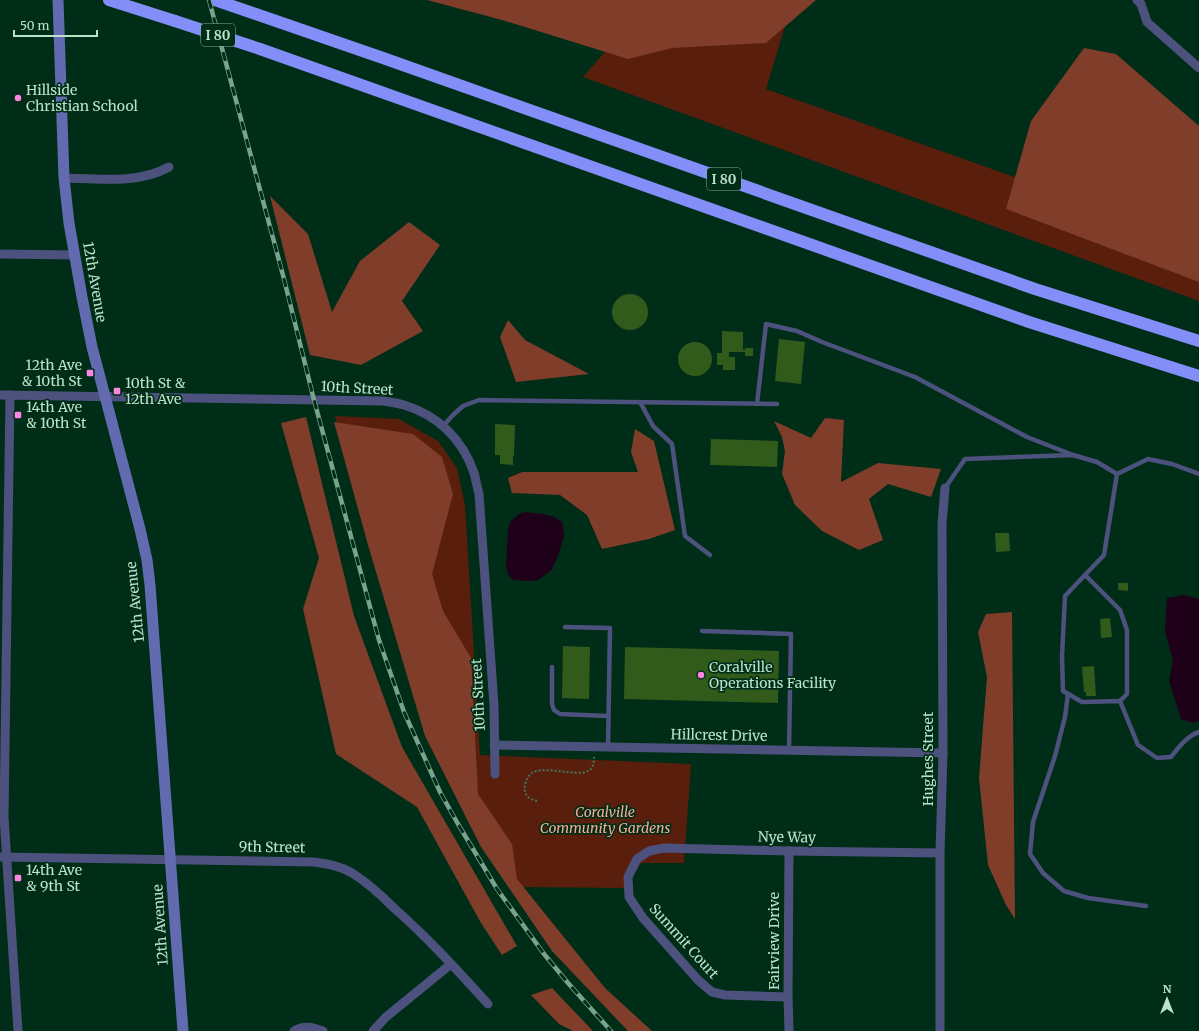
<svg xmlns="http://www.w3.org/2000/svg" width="1199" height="1031" font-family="Merriweather,serif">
<rect width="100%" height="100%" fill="#002d18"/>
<g fill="#5a1e0c">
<polygon points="650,0 793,0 766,89 1034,184 1199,168 1199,301 583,77"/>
<polygon points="335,416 399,419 438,441 457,468 465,505 480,755 691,764 684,863 641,863 625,888 518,887 418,700"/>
</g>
<g fill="#7f3d2a">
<polygon points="427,0 816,0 766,43 672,48 628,59 502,20"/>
<polygon points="1084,48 1116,54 1199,126 1199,282 1006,209 1031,121"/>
<polygon points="270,196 308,234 332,312 360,261 409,222 440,245 402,301 423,331 361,365 310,355"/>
<polygon points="508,320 525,340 589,374 516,382 500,337"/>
<polygon points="306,417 354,616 402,747 517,946 502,955 481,923 417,807 336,754 303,609 319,558 281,423"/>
<polygon points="825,418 844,420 841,482 878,463 941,469 931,497 888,484 869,499 883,540 859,550 822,531 795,505 782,474 785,451 782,437 774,421 811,438"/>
<polygon points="334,422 413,434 442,457 453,494 432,574 443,611 471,658 478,794 512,844 517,879 605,988 652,1031 628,1031 552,951 481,847 425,736 368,545"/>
<polygon points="635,429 654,441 675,530 649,539 602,549 587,515 560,495 512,493 508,478 522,472 638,472 631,452"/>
<polygon points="1012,612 1015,919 1006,905 988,865 979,778 987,677 978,632 986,614"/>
<polygon points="552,988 593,1031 573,1031 559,1024 531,995"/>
</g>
<g fill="#1e0018">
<path d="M526 512C540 514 551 513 562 522L564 535 559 554 552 569 548 573 538 580 532 581 513 580 509 576 506 567 508 529 511 521 520 513Z"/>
<polygon points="1184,595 1199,599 1199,721 1193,723 1181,719 1169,681 1173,661 1165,631 1167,598"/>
</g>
<g fill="#305b1b">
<circle cx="630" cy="312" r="18"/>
<polygon points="722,331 743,332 743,350 745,350 745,348 753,348 753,356 745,356 745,352 729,352 729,357 735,357 735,370 723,370 723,365 717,365 717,353 722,353"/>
<polygon points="779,339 805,342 801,384 775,381"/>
<circle cx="695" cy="359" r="17"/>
<polygon points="495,424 515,425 514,456 513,456 513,465 500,464 500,455 495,455"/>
<polygon points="711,439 778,441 777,467 710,465"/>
<polygon points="995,533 1009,533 1010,551 996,552"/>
<polygon points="1118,583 1128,583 1128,591 1118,590"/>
<polygon points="1110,618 1112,637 1101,638 1100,619"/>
<polygon points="563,646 590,647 589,699 562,698"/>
<polygon points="625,647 779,651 778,703 624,699"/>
<polygon points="1094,666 1096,696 1086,696 1086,692 1084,692 1082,667"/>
</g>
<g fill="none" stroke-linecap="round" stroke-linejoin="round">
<path stroke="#49745d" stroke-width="2" stroke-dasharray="2 2" stroke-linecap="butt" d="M537 801C535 800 533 800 531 799 521 794 524 779 532 773 542 765 578 777 588 771 593 769 594 762 594 757"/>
<g stroke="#4c527d" stroke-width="4.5">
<polyline points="640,402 653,426 672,444 685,536 710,555"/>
<polyline points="757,404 766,324 797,331 822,342 915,377 1027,437 1073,455"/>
<polyline points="443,426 453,415 463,406 479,400 777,404"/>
<path d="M1117 474 1104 555 1065 596 1062 656 1063 691 1082 702 1120 701 1138 745 1157 758 1171 757C1179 747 1187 736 1199 732"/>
<polyline points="945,488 965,459 1073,455 1097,462 1117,474 1148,459 1172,464 1199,474"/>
<polyline points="1085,575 1120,610 1127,630 1127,694 1120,701"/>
<polyline points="565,627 610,628 608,747"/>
<polyline points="702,631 791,634 789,750"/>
<polyline points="552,667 552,704 554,710 560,714 608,716"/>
<polyline points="1068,694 1065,717 1055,756 1033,822 1030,854 1043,873 1064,891 1088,898 1146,906"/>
</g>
<g stroke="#4c527d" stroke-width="9">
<polyline points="1137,0 1141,4 1147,22 1199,68"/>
<path d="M64 178C98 179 139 184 169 167"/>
<polyline points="0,254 75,255"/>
<path d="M0 395 383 401C390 402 397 403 404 405 438 415 463 440 474 473 476 480 477 487 479 494L494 705 495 774"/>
<polyline points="10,395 4,817 18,1031"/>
<polyline points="494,745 943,753"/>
<polyline points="789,851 788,997 789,1031"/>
<path d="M1 857 314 862C328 864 340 866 352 873 365 881 383 897 394 908 428 938 458 971 488 1004"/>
<polyline points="788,997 725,995 712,992 698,980 643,918 629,897 628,877 637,859 649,851 664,848 789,851 940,853"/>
<path d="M294 1031C304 1025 312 1027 323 1031"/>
<polyline points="373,1031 386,1017 451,964"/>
<polyline points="940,1031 940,853 943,753 942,524 945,488"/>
</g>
<polyline stroke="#626baf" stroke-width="11" points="58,0 64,178 69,223 82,297 92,347 140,529 147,560 150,585 183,1031"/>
<g stroke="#838ef9" stroke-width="12">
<polyline points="109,0 175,21"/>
<polyline points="215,0 383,58 1035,289 1199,341"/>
<polyline points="260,49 1029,322 1199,376"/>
</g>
<g stroke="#7aa38c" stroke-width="4.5">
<polyline id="rail" points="209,0 284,279 314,400 379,640 404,712 440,792 458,824 497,889 544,954 568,983 611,1031"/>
</g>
<use href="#rail" stroke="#002d18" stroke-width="3" stroke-dasharray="9" stroke-linecap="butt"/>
<polyline stroke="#838ef9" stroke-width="12" points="175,21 260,49"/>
</g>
<g fill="#fd86e1" stroke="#002d18" stroke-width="1.5">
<circle cx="18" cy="98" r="4"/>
<rect x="86" y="369" width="8" height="8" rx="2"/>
<rect x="113" y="387" width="8" height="8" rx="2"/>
<rect x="14" y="411" width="8" height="8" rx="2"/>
<circle cx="701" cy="675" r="4"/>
<rect x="14" y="874" width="8" height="8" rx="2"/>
</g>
<g text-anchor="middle" stroke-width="3.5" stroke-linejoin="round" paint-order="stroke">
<g fill="#002d18" stroke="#83ac94" stroke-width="1">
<rect x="201" y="24" width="34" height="22" rx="3"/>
<rect x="707" y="168" width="34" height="22" rx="3"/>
</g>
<g font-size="13" font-weight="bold" fill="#bbe2c9">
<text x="218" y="40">I 80</text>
<text x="724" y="184">I 80</text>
</g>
<g font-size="14" fill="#bbe2c9" stroke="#002d18" text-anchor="start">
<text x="26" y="95">Hillside<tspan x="26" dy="16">Christian School</tspan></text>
<text x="82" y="370" text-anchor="end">12th Ave<tspan x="82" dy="16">&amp; 10th St</tspan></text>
<text x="125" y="388">10th St &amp;<tspan x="125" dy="16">12th Ave</tspan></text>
<text x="26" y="412">14th Ave<tspan x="26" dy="16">&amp; 10th St</tspan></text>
<text x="709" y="672">Coralville<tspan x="709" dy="16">Operations Facility</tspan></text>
<text x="26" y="875">14th Ave<tspan x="26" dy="16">&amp; 9th St</tspan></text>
</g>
<g font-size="14" fill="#bbe2c9" stroke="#002d18">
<text transform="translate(95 282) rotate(80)" y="5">12th Avenue</text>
<text transform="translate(357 388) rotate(3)" y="5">10th Street</text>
<text transform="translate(135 602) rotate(-96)" y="5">12th Avenue</text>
<text transform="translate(478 695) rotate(-93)" y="5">10th Street</text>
<text transform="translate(719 735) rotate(1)" y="5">Hillcrest Drive</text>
<text transform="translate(928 759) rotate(-90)" y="5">Hughes Street</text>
<text transform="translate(787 837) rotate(1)" y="5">Nye Way</text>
<text transform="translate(272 847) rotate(1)" y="5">9th Street</text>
<text transform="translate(160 925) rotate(-94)" y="5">12th Avenue</text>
<text transform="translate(684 941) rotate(48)" y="5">Summit Court</text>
<text transform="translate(774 941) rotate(-90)" y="5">Fairview Drive</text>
</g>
<g font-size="14" font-style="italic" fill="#f9a991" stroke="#002d18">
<text x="605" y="817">Coralville<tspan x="605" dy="16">Community Gardens</tspan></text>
</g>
</g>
<g transform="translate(1167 999)" stroke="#002d18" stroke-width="3" paint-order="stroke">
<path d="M0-3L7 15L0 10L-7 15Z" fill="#bbe2c9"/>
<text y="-6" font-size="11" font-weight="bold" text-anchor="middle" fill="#bbe2c9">N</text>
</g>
<path d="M14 30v6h83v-6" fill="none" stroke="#bbe2c9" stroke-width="2"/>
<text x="20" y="30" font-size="12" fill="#bbe2c9" stroke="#002d18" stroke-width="3" paint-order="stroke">50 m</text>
</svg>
